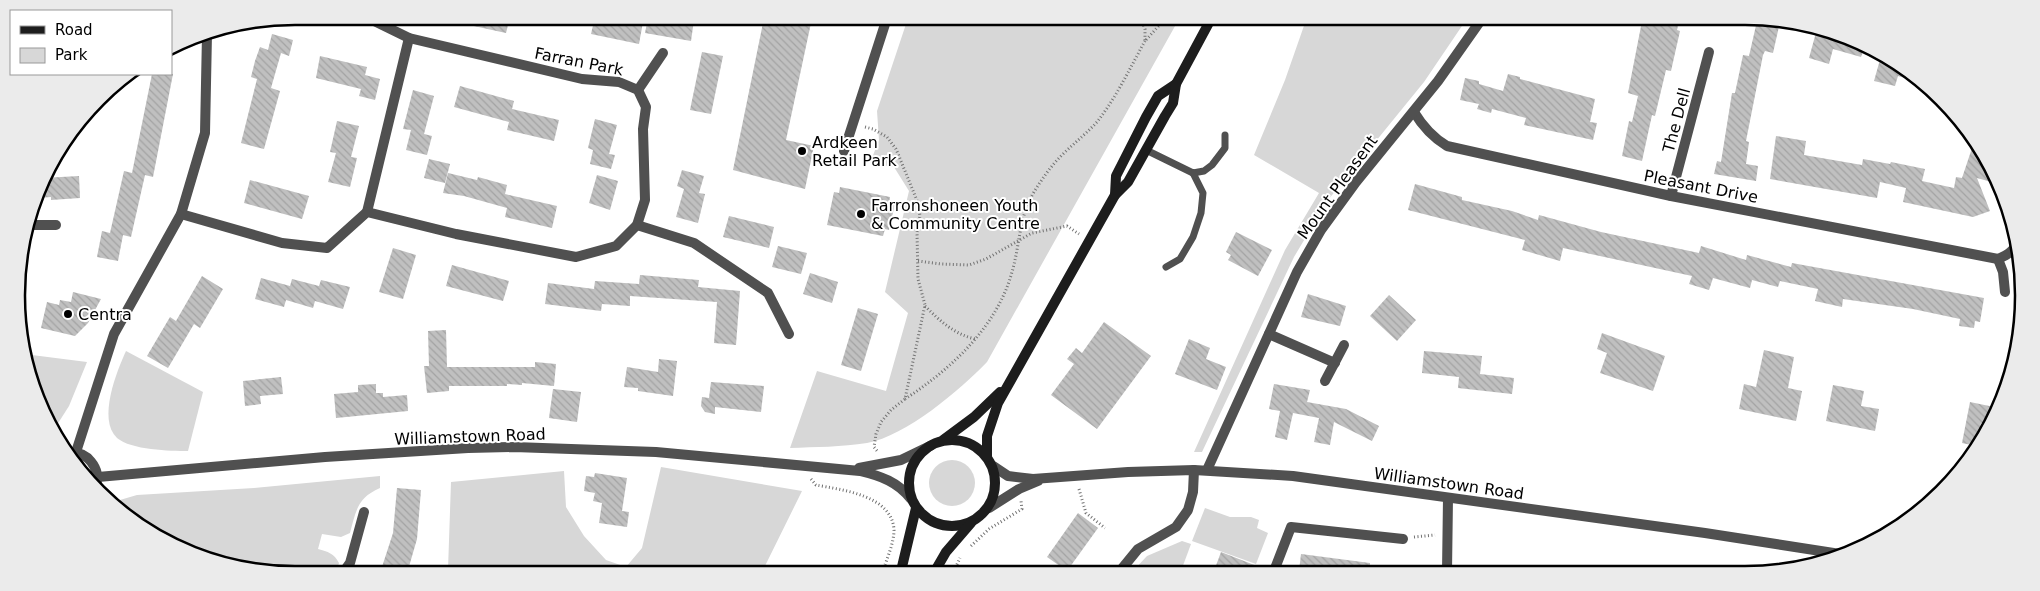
<svg xmlns="http://www.w3.org/2000/svg" width="2040" height="591" font-family="'DejaVu Sans',sans-serif">
<defs>
<pattern id="building-back-hatch" width="6" height="6" patternUnits="userSpaceOnUse" patternTransform="scale(1.25)"><rect width="6" height="6" fill="#c0c0c0"/><path d="M-1 5l2 2M0 0l6 6M5-1l2 2" fill="none" stroke="#a3a3a3"/></pattern>
</defs>
<rect width="100%" height="100%" fill="#fff"/>
<g fill="#d7d7d7">
<path d="M908 18 1179 19 987 362C960 390 906 436 867 443 842 447 815 447 790 448L817 371 886 391 908 313 885 292 909 191 894 167 870 163 879 140 877 111Z"/>
<polygon points="1306,20 1466,20 1424,82 1328,200 1294,257 1202,452 1194,452 1285,250 1319,193 1254,155 1285,80"/>
<path d="M126 351 203 392 188 451C170 451 131 450 117 438 97 419 117 371 126 351Z"/>
<polygon points="24,354 87,362 69,406 55,428 26,368"/>
<circle cx="952" cy="483" r="23"/>
<polygon points="661,467 802,491 763,570 448,570 451,482 564,471 566,507 584,536 606,560 626,567 642,548"/>
<path d="M380 476V488C357 498 356 511 350 533L341 537 322 534 318 549C328 552 334 553 339 563L337 570 241 569 141 528 113 502 137 495 254 488Z"/>
<polygon points="1205,508 1230,517 1251,517 1259,520 1257,528 1268,533 1256,564 1192,541"/>
<polygon points="1182,541 1191,544 1181,571 1133,571 1147,556"/>
</g>
<g fill="url(#building-back-hatch)">
<polygon points="460,17 510,17 506,33 460,23"/>
<polygon points="595,17 618,17 643,22 639,44 591,34"/>
<polygon points="648,18 683,18 694,20 691,41 645,33"/>
<polygon points="764,18 788,18 811,23 786,140 814,146 805,189 733,170"/>
<polygon points="1642,21 1679,21 1677,30 1680,31 1671,71 1666,70 1655,116 1652,115 1642,161 1622,156 1629,121 1632,122 1638,96 1628,93"/>
<polygon points="1757,21 1780,22 1773,53 1765,51 1763,55 1746,141 1749,142 1746,164 1758,166 1756,181 1714,174 1717,161 1721,162 1732,93 1735,93 1743,55 1749,56"/>
<polygon points="1817,29 1864,49 1861,57 1833,49 1829,64 1809,58"/>
<polygon points="272,34 293,40 289,56 281,53 271,88 280,91 264,149 241,143 257,79 251,77 255,61 260,47 268,50"/>
<polygon points="702,52 723,56 711,114 690,110"/>
<polygon points="320,56 367,67 365,75 380,79 375,100 359,96 361,89 316,78"/>
<polygon points="1881,56 1899,63 1919,82 1898,76 1895,86 1874,81"/>
<polygon points="152,74 173,74 153,177 145,175 131,237 123,235 118,261 97,257 102,231 110,233 124,171 132,173"/>
<polygon points="1508,74 1520,77 1520,79 1595,99 1590,122 1597,123 1593,140 1524,125 1526,118 1492,109 1491,113 1477,109 1479,104 1460,100 1465,78 1479,81 1479,84 1503,91"/>
<polygon points="460,86 514,101 512,109 559,120 554,141 507,130 509,122 454,107"/>
<polygon points="413,90 434,96 424,134 432,136 427,155 406,150 411,130 403,129"/>
<polygon points="595,119 617,125 609,154 615,155 611,169 590,164 593,150 588,148"/>
<polygon points="337,121 359,126 351,157 357,158 350,187 328,182 336,153 330,152"/>
<polygon points="1776,136 1806,141 1804,155 1862,165 1863,159 1890,164 1891,162 1925,169 1922,181 1954,188 1956,177 1962,178 1975,139 1995,183 1977,178 1990,211 1973,217 1903,202 1906,188 1880,182 1877,198 1770,179"/>
<polygon points="429,159 450,164 445,183 424,178"/>
<polygon points="682,170 704,176 699,193 705,194 698,223 676,217 684,189 677,186"/>
<polygon points="448,173 477,180 478,177 507,185 505,194 557,206 552,228 505,217 507,208 464,196 443,193"/>
<polygon points="597,175 618,181 610,210 589,203"/>
<polygon points="79,176 80,198 51,200 51,197 38,198 43,178"/>
<polygon points="250,180 309,196 302,219 244,203"/>
<polygon points="1415,184 1462,197 1462,200 1512,211 1538,220 1539,215 1601,232 1699,253 1701,246 1746,260 1747,255 1791,267 1792,263 1984,298 1980,322 1975,321 1974,328 1959,326 1960,319 1913,309 1843,299 1842,307 1815,301 1818,289 1780,281 1778,287 1752,280 1750,288 1713,278 1709,290 1689,284 1692,276 1563,248 1560,261 1522,250 1525,240 1408,210"/>
<polygon points="840,187 890,197 889,203 895,204 889,230 885,229 883,236 827,225 834,192 839,193"/>
<polygon points="729,216 774,227 769,248 723,237"/>
<polygon points="1236,232 1272,250 1258,276 1228,260 1231,255 1226,252"/>
<polygon points="778,246 807,253 801,274 772,267"/>
<polygon points="393,248 416,255 403,299 379,292"/>
<polygon points="452,265 509,281 503,301 446,286"/>
<polygon points="810,273 838,282 832,303 803,294"/>
<polygon points="640,275 699,280 698,287 740,291 736,345 714,343 717,302 630,296 630,306 602,304 601,311 545,304 548,283 594,289 595,281 639,284"/>
<polygon points="202,276 223,289 200,328 194,324 168,368 147,356 170,317 176,321"/>
<polygon points="261,278 290,286 292,279 319,286 321,280 350,287 343,309 315,301 313,308 286,300 284,307 255,299"/>
<polygon points="73,292 101,299 88,323 75,336 41,328 47,302 59,305 60,300 71,302"/>
<polygon points="1308,294 1346,306 1340,326 1301,317"/>
<polygon points="1389,295 1416,320 1397,341 1370,316"/>
<polygon points="858,308 878,314 861,371 841,365"/>
<polygon points="1104,322 1151,356 1097,429 1051,395 1074,364 1067,359 1076,348 1082,353"/>
<polygon points="446,330 447,367 535,367 535,362 556,364 554,386 522,383 522,385 507,384 507,386 449,386 449,391 427,393 424,366 429,366 428,331"/>
<polygon points="1602,333 1665,356 1653,391 1600,373 1607,353 1597,349"/>
<polygon points="1189,339 1210,348 1206,359 1226,367 1217,390 1175,374"/>
<polygon points="1764,350 1794,357 1788,388 1802,391 1796,421 1739,409 1744,384 1756,387"/>
<polygon points="1424,351 1482,356 1480,374 1514,378 1512,394 1458,388 1459,377 1422,373"/>
<polygon points="659,359 677,361 673,396 638,391 638,388 624,387 627,367 658,372"/>
<polygon points="281,377 283,394 260,396 261,404 245,406 243,381"/>
<polygon points="711,382 764,386 761,412 715,407 715,414 705,412 701,406 702,397 709,398"/>
<polygon points="376,384 376,393 383,393 383,397 407,395 408,411 336,418 334,394 358,392 358,385"/>
<polygon points="1274,384 1310,390 1307,402 1346,409 1379,426 1372,441 1334,422 1330,445 1314,442 1319,418 1293,413 1287,440 1275,437 1280,411 1269,409"/>
<polygon points="1833,385 1864,391 1861,406 1879,409 1875,431 1826,421"/>
<polygon points="553,389 581,392 577,422 549,418"/>
<polygon points="1970,402 1999,408 1991,425 1981,423 1976,446 1962,443"/>
<polygon points="595,473 627,478 622,511 629,512 627,527 599,523 602,503 593,501 595,493 584,491 586,476 594,477"/>
<polygon points="397,488 421,490 417,539 408,570 381,570 393,533"/>
<polygon points="1078,513 1098,528 1067,571 1047,557"/>
<polygon points="1221,552 1267,570 1267,571 1214,571"/>
<polygon points="1301,554 1370,563 1370,572 1299,571"/>
</g>
<g fill="none" stroke-linecap="round" stroke-linejoin="round">
<g stroke="#727272" stroke-width="3" stroke-dasharray="1 2.5" stroke-linecap="butt">
<polyline points="1141,19 1145,29 1145,41 1165,19"/>
<polyline points="865,127 873,129 887,137 896,149 918,203 920,216 917,232 918,279 925,305 905,399 891,410 881,422 876,434 874,447 878,452"/>
<polyline points="918,261 941,264 969,265 986,259 1032,233 1067,226 1079,234"/>
<path d="M925 306C940 321 954 334 975 339"/>
<path d="M905 399C951 369 997 327 1012 272 1020 245 1019 216 1034 192 1042 179 1051 166 1061 156 1073 144 1086 134 1097 122 1116 98 1130 68 1145 41"/>
<path d="M811 479 816 485C842 490 892 495 894 530 894 543 887 558 883 571"/>
<polyline points="1079,489 1086,513 1105,528"/>
<polyline points="1414,537 1435,535"/>
<polyline points="971,546 989,529 1022,509 1021,501"/>
<polyline points="954,571 960,558"/>
</g>
<g stroke="#505050" stroke-width="7">
<polyline points="1146,150 1193,173 1204,171 1212,165 1225,148 1225,135"/>
<polyline points="1166,267 1180,259 1193,237 1201,213 1203,193 1193,173"/>
</g>
<g stroke="#505050" stroke-width="10">
<polyline points="638,90 663,53"/>
<path d="M1414 112C1423 127 1432 137 1447 146L1671 196 1998 259"/>
<polyline points="844,151 887,18"/>
<polyline points="1671,196 1709,52"/>
<polyline points="367,212 409,38"/>
<polyline points="181,214 282,243 327,248 367,212 456,234 576,257 616,246 637,225 645,200 643,129 646,107 638,90 619,82 582,79 409,38 364,16"/>
<polyline points="31,225 56,225"/>
<polyline points="637,225 694,243 768,293 789,334"/>
<path d="M2005 292 2003 272 1998 259C2007 255 2015 251 2018 240"/>
<polyline points="1269,334 1335,363"/>
<polyline points="1325,381 1344,345"/>
<polyline points="76,452 114,334 181,214 205,133 207,34"/>
<polyline points="1207,470 1297,272 1321,230 1356,182 1438,81 1481,20"/>
<polyline points="345,570 350,563 364,512"/>
<polyline points="1120,571 1138,549 1176,527 1188,510 1193,492 1194,470"/>
<polyline points="1274,571 1291,527 1403,539"/>
<polyline points="1447,572 1448,498"/>
</g>
<g stroke="#505050" stroke-width="10">
<path d="M68 453C87 450 101 468 96 486"/>
<polyline points="993,466 1008,476 1033,479 1128,472 1194,470 1293,476 1705,533 1840,554"/>
<polyline points="859,468 901,460 930,446"/>
<path d="M98 477 325 457 468 448 514 447 656 452 860 471C881 476 898 482 911 499"/>
<polyline points="989,508 1019,489 1038,481"/>
</g>
<g stroke="#1d1d1d" stroke-width="10">
<polyline points="1115,195 1116,176 1146,117 1158,96 1176,84"/>
<circle cx="952" cy="483" r="43"/>
<polyline points="943,440 974,417 1000,392"/>
<polyline points="987,457 987,436 998,403 1115,195 1128,182 1165,116 1173,103 1176,84 1211,19"/>
<polyline points="901,571 916,508"/>
<polyline points="935,571 946,552 971,523"/>
</g>
</g>
<g fill="#000" stroke="#fff" stroke-width="2">
<circle cx="802" cy="151" r="5"/>
<circle cx="861" cy="214" r="5"/>
<circle cx="68" cy="314" r="5"/>
</g>
<g text-anchor="middle" stroke-width="4" stroke-linejoin="round" paint-order="stroke">
<g font-size="16" fill="#000" stroke="#fff">
<text transform="translate(579 61) rotate(11)" y="6">Farran Park</text>
<text transform="translate(1676 120) rotate(-75)" y="6">The Dell</text>
<text transform="translate(1701 186) rotate(11)" y="6">Pleasant Drive</text>
<text transform="translate(1337 187) rotate(-54)" y="6">Mount Pleasent</text>
<text transform="translate(470 436) rotate(-2)" y="6">Williamstown Road</text>
<text transform="translate(1449 483) rotate(8)" y="6">Williamstown Road</text>
</g>
<g font-size="16" fill="#000" stroke="#fff" text-anchor="start">
<text x="812" y="148">Ardkeen<tspan x="812" dy="18">Retail Park</tspan></text>
<text x="871" y="211">Farronshoneen Youth<tspan x="871" dy="18">&amp; Community Centre</tspan></text>
<text x="78" y="320">Centra</text>
</g>
</g>
<path d="M0 0H2040V591H0ZM295 25H1745A270 270 0 0 1 2015 295V296A270 270 0 0 1 1745 566H295A270 270 0 0 1 25 296V295A270 270 0 0 1 295 25Z" fill="#ebebeb" fill-rule="evenodd"/>
<path fill="none" stroke="#000" stroke-width="2.5" d="M295 25H1745A270 270 0 0 1 2015 295V296A270 270 0 0 1 1745 566H295A270 270 0 0 1 25 296V295A270 270 0 0 1 295 25Z"/>
<rect x="10" y="10" width="162" height="65" fill="#ffffff" stroke="#999999"/>
<rect x="20" y="26" width="25" height="8" fill="#1d1d1d" stroke="#999999"/>
<text x="55" y="35" font-size="15" fill="#000000">Road</text>
<rect x="20" y="48" width="25" height="15" fill="#d7d7d7" stroke="#999999"/>
<text x="55" y="60" font-size="15" fill="#000000">Park</text>
</svg>
